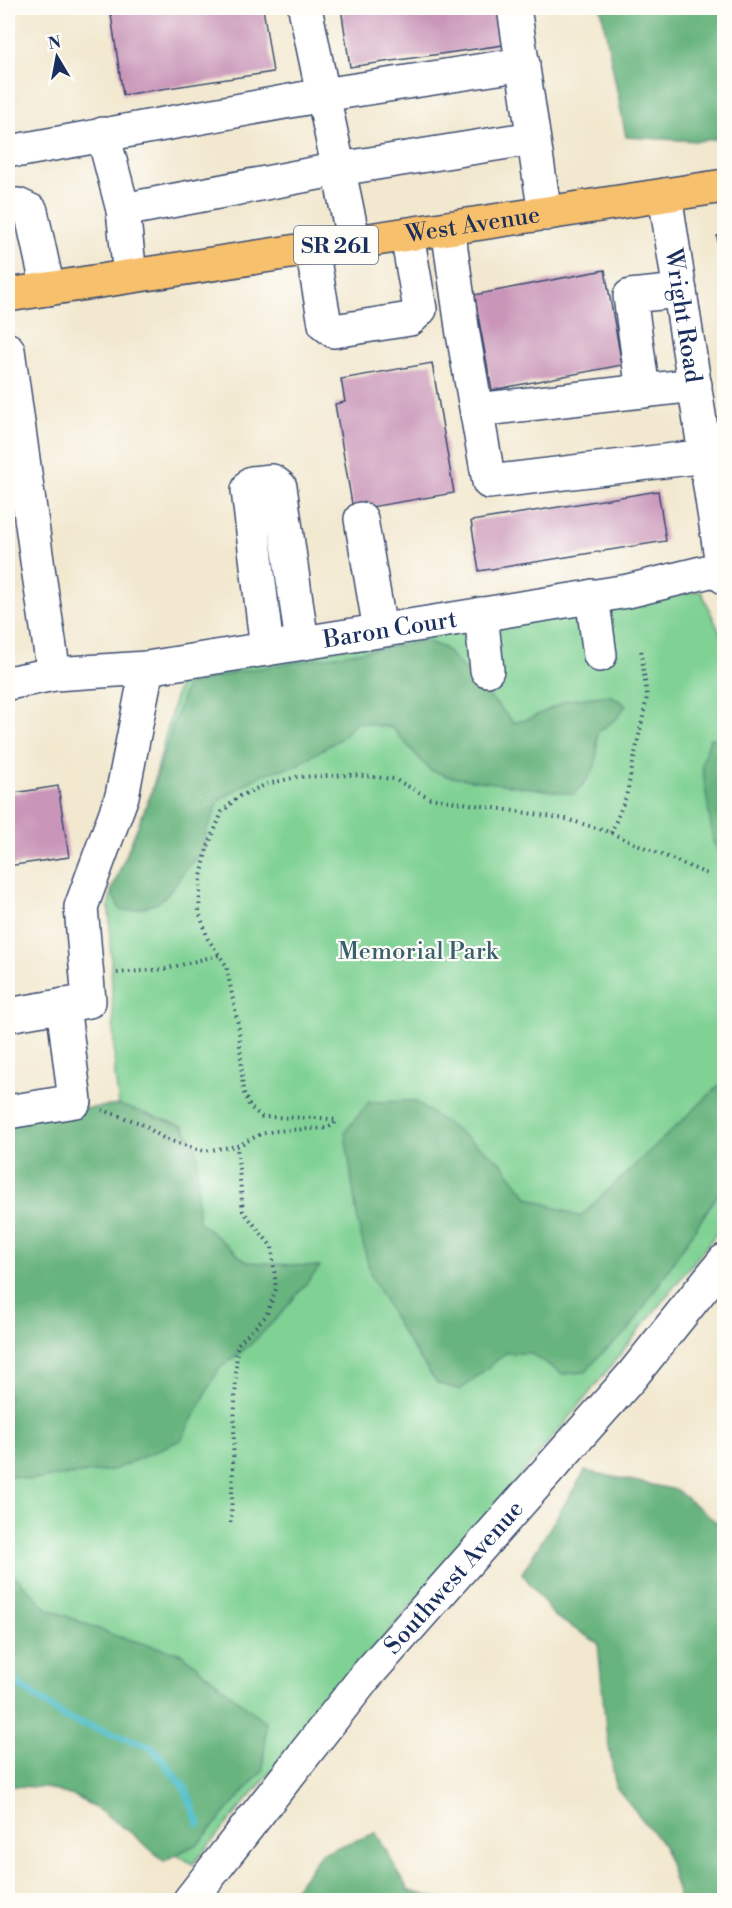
<svg xmlns="http://www.w3.org/2000/svg" width="732" height="1908" font-family="'Libre Bodoni',serif">
<rect width="100%" height="100%" fill="#fdfcf7"/>
<filter id="ink" filterUnits="userSpaceOnUse"><feTurbulence type="fractalNoise" baseFrequency=".0167" numOctaves="2"/><feDisplacementMap in="SourceGraphic" scale="12" xChannelSelector="R" yChannelSelector="G"/><feConvolveMatrix kernelMatrix="1 2 1 2 8 2 1 2 1" color-interpolation-filters="sRGB"/></filter>
<filter id="wash" filterUnits="userSpaceOnUse"><feTurbulence type="fractalNoise" baseFrequency=".008" numOctaves="4" result="noise"/><feDisplacementMap in="SourceGraphic" scale="24" xChannelSelector="R" yChannelSelector="G"/><feGaussianBlur stdDeviation="1.35" result="paint"/><feColorMatrix in="noise" values="0 0 0 0 0 0 0 0 0 0 0 0 0 0 0 0 0 1.4 0 .05"/><feComposite in="paint" operator="in"/></filter>
<g filter="url(#wash)">
<rect width="100%" height="100%" fill="#f2e8cf"/>
<polygon fill="#80d294" stroke="#4e8079" stroke-width="1.5" points="701,591 724,642 724,1224 574,1412 193,1864 8,1758 8,1319 119,1105 115,1076 109,905 111,892 151,794 181,674"/>
<g fill="#68b47e" stroke="#42726e" stroke-width="1.5">
<polygon points="601,8 724,8 724,138 697,141 626,137"/>
<path d="M426 641 444 648 514 723 531 718 568 700 610 695 626 705 617 718 597 733C598 764 597 771 574 794L451 777 430 770 392 728 356 722 340 739 295 766 262 774 220 800 206 832 204 849 186 869 167 895 157 903 134 910 121 911 111 892 151 794 186 686 236 672Z"/>
<polygon points="710,738 724,740 724,858 713,842 702,764"/>
<polygon points="724,1081 724,1185 628,1331 599,1356 586,1372 563,1374 530,1353 506,1353 460,1390 437,1383 403,1334 371,1276 358,1223 345,1132 369,1102 414,1101 500,1161 528,1197 580,1217"/>
<polygon points="119,1105 183,1126 197,1148 198,1221 247,1262 320,1267 280,1315 249,1346 219,1369 181,1440 113,1470 30,1480 8,1475 8,1117 28,1114"/>
<polygon points="585,1471 676,1490 724,1528 724,1900 680,1900 664,1846 616,1787 606,1730 598,1643 554,1616 522,1573"/>
<polygon points="8,1569 48,1609 116,1636 182,1654 266,1723 263,1770 199,1843 164,1861 130,1832 83,1799 43,1787 8,1786"/>
<polygon points="376,1833 409,1891 444,1900 286,1900 322,1853"/>
</g>
<g fill="none" stroke-linecap="round" stroke-linejoin="round">
<polyline stroke="#50bdc8" stroke-width="8" points="8,1677 66,1718 152,1747 186,1790 199,1824"/>
</g>
<g id="blocks">
<g fill="#c995b8">
<polygon points="110,8 263,8 273,72 123,95"/>
<polygon points="341,8 498,8 503,45 350,67"/>
<polygon points="724,235 724,276 723,276 717,236"/>
<polygon points="605,270 622,365 492,390 474,295"/>
<polygon points="432,363 454,493 353,510 335,404 345,402 341,379"/>
<polygon points="658,491 666,541 479,571 471,521"/>
<polygon points="58,786 69,857 8,866 8,794"/>
</g>
</g>
</g>
<g filter="url(#ink)">
<use href="#blocks" fill-opacity="0" stroke="#3b4b6f" stroke-width="1.5"/>
<g fill="none" stroke-linecap="round" stroke-linejoin="round">
<g stroke="#3b4b6f" stroke-width="36">
<g id="minor">
<polyline points="305,8 354,243"/>
<polyline points="514,8 545,214"/>
<polyline points="103,134 123,210 130,276"/>
<polyline points="21,150 323,95 523,64"/>
<path id="s1" d="M665 195 724 577"/>
<polyline points="8,206 18,205 31,211 48,289"/>
<polyline points="123,210 339,169 533,138"/>
<polyline points="448,228 463,334 489,482 706,456"/>
<polyline points="312,249 325,324 334,331 410,319 420,309 407,235"/>
<polyline points="8,350 38,568 54,674"/>
<polyline points="643,391 630,296 680,291"/>
<polyline points="477,410 695,385"/>
<polyline points="361,519 380,630"/>
<polyline points="592,596 600,655"/>
<polyline points="481,614 487,670"/>
<polyline points="267,649 248,490 252,483 272,481 280,487 302,643"/>
<path id="s2" d="M8 683 54 674 147 668 628 591 722 568"/>
<polyline points="8,1015 89,1001 81,907 122,796 147,668"/>
<polyline points="8,1112 75,1101 63,1005"/>
<path id="s3" d="M190 1900 365 1677 631 1377 724 1261"/>
</g>
</g>
<g stroke="#3b4b6f" stroke-width="36">
<g id="major">
<path id="s4" d="M8 295 724 186"/>
</g>
</g>
<g stroke="#3b4b6f" stroke-width="4" stroke-dasharray="1.5 4.5" stroke-linecap="butt">
<polyline points="611,833 626,797 647,697 641,649"/>
<polyline points="117,973 165,969 219,955"/>
<polyline points="102,1110 140,1123 165,1139 203,1151 237,1146 261,1134 274,1131 326,1128 334,1125 336,1120 321,1118 262,1117 250,1107 243,1091 239,1029 226,965 208,939 199,912 201,877 207,849 222,812 238,797 267,784 297,777 353,775 394,779 430,798 566,819 606,831 707,874"/>
<polyline points="231,1523 237,1345 266,1316 276,1289 272,1247 243,1211 237,1147"/>
</g>
<use href="#minor" stroke="#fff" stroke-width="33"/>
<use href="#major" stroke="#f7c06c" stroke-width="33"/>
</g>
</g>
<g text-anchor="middle" stroke-width="4.5" stroke-linejoin="round" paint-order="stroke">
<rect fill="#fdfcf7" stroke="#5f6c8c" stroke-width="1.5" x="294" y="226" width="84" height="38" rx="4.5"/>
<g font-size="22" font-weight="bold" fill="#1b2f5e">
<text x="336" y="253">SR 261</text>
</g>
<g font-size="24" fill="#1b2f5e" stroke="#fdfcf7">
<text dy="8" stroke="none"><textPath href="#s4" startOffset="470">West Avenue</textPath></text>
<text dy="8" stroke="none"><textPath href="#s1" startOffset="122">Wright Road</textPath></text>
<text dy="8" stroke="none"><textPath href="#s2" startOffset="386">Baron Court</textPath></text>
<text dy="8" stroke="none"><textPath href="#s3" startOffset="417">Southwest Avenue</textPath></text>
</g>
<g font-size="24" fill="#39606e" stroke="#fdfcf7">
<text x="418" y="959">Memorial Park</text>
</g>
</g>
<rect width="732" height="1908" fill="none" stroke="#fdfcf7" stroke-width="30"/>
<g transform="translate(57 57) rotate(350)" stroke="#fdfcf7" stroke-width="4.5" paint-order="stroke">
<path d="M0-4.5L10 22L0 15L-10 22Z" fill="#1b2f5e"/>
<text y="-9" font-size="16" font-weight="bold" text-anchor="middle" fill="#1b2f5e">N</text>
</g>
</svg>
